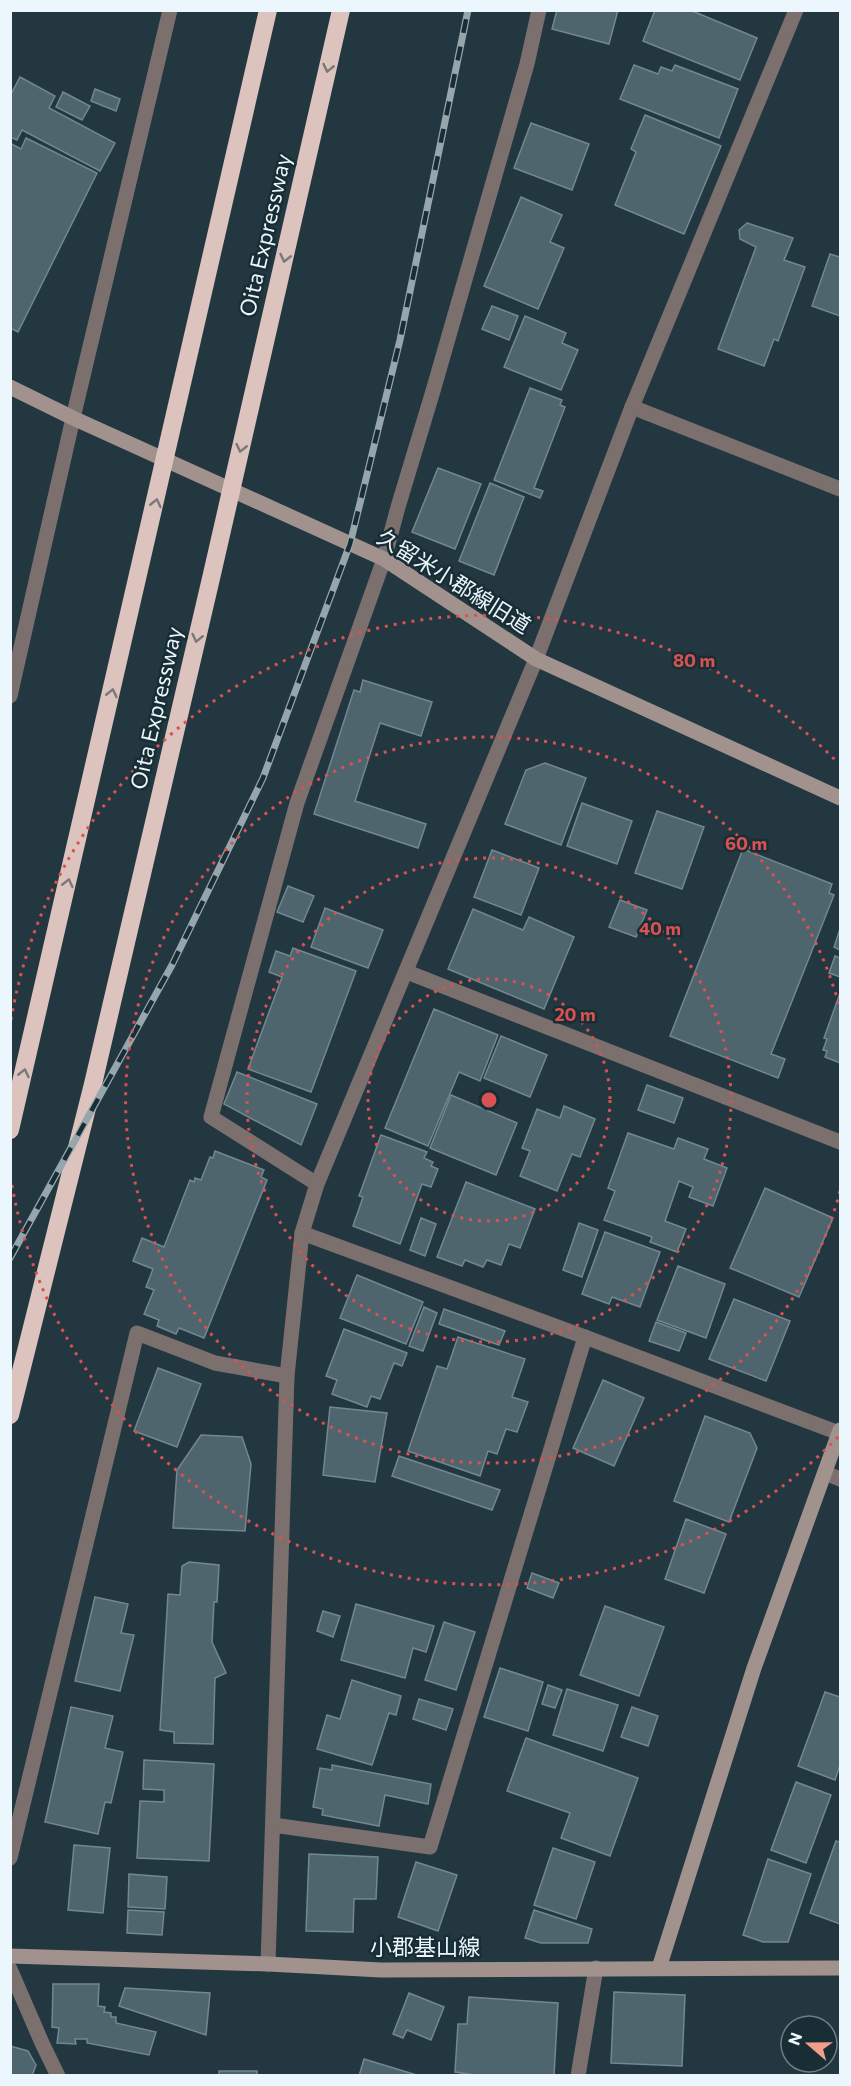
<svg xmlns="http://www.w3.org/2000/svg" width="851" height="2086" font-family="Commissioner,'Noto Sans JP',sans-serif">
<rect width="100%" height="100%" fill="#22373f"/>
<g fill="#4f656e" stroke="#718891" stroke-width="1.5">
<polygon points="557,10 618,10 609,44 552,29"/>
<polygon points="655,10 690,10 757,38 740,80 643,41"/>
<polygon points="634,65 658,74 661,67 672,71 675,65 738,89 719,138 620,99"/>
<polygon points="20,77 55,96 49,108 115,143 100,171 22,130 17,140 10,137 10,96"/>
<polygon points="95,89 120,99 116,111 91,101"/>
<polygon points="63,92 90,106 82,120 56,107"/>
<polygon points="645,115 721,146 684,234 615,205 636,152 631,149"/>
<polygon points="531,123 589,144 572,190 514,168"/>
<polygon points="26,138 97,173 18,332 10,328 10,143 21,149"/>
<polygon points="521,197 562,215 550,242 564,248 538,309 484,286"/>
<polygon points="747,223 793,238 784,260 805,267 778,341 774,339 764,366 718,349 756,247 740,239 739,230"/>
<polygon points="830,254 840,257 840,316 812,306"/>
<polygon points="492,306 518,316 509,340 482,329"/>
<polygon points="525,316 566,333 562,343 578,350 561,390 504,367"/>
<polygon points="530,388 562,400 560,405 565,407 534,488 543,491 540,498 494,480"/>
<polygon points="438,468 481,484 455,549 412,532"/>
<polygon points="490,483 524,497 494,575 459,561"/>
<polygon points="363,680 432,702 421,736 380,723 355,801 426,824 418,848 314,814 354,690 360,692"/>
<polygon points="545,763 586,778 561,845 505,824 526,770"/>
<polygon points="582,803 632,821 617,864 567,846"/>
<polygon points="657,811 704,827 682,889 635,873"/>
<polygon points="743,849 832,884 829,893 834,895 771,1054 785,1059 778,1078 670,1036"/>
<polygon points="492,850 539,868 521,915 474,897"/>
<polygon points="288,886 314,896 303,922 277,912"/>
<polygon points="620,900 647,910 636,937 609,927"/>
<polygon points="325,908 383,930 368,968 311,947"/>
<polygon points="473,909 523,930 529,917 574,937 544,1009 448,969"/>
<polygon points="840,929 840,950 834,947"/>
<polygon points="293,948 356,971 311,1092 248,1069 282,977 269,972 276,951 290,956"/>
<polygon points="835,956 840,958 840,977 829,973"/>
<polygon points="840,993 840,1063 825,1057 827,1051 823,1050 827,1039 824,1038"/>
<polygon points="434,1009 498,1035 480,1081 459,1072 428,1146 385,1128"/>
<polygon points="501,1036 547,1055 530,1097 484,1078"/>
<polygon points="237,1072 317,1104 301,1145 224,1104"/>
<polygon points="647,1085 683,1098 674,1123 638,1110"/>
<polygon points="451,1095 517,1123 496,1175 430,1148"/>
<polygon points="564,1106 595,1119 580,1157 572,1154 557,1191 520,1176 530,1151 522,1148 537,1109 560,1118"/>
<polygon points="628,1133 674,1149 678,1138 708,1149 704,1159 727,1168 713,1206 689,1197 693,1187 679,1181 665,1221 686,1229 677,1252 650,1242 652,1237 604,1220 615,1191 608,1188"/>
<polygon points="381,1135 427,1152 424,1158 433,1162 431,1166 438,1169 431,1187 422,1184 400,1244 353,1226 363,1197 359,1196"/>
<polygon points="215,1151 264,1170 261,1177 267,1180 204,1338 179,1328 176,1334 157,1326 159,1320 144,1314 154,1290 146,1287 153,1269 133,1261 142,1238 164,1247 190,1180 194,1182 195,1178 201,1180 210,1157 213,1158"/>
<polygon points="466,1182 535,1209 520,1248 509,1244 501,1265 487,1260 483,1267 465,1260 462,1266 437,1257"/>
<polygon points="765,1188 833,1218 799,1297 730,1268"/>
<polygon points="421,1218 436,1224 425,1256 410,1250"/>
<polygon points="579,1223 598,1230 582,1277 563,1270"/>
<polygon points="605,1232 660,1252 640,1307 612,1297 609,1304 582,1294"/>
<polygon points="678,1266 725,1284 706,1338 657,1320"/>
<polygon points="357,1275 423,1302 406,1344 340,1318"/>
<polygon points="734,1299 790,1321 766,1381 709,1359"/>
<polygon points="424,1307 437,1313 423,1351 409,1346"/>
<polygon points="444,1309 505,1331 499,1345 439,1324"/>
<polygon points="656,1322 686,1333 679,1351 649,1341"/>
<polygon points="344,1329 407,1353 402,1366 394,1363 380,1399 371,1396 367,1407 332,1394 337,1380 326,1376"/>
<polygon points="458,1337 525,1359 512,1397 528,1402 517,1432 506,1429 497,1454 488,1451 480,1476 408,1451 437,1366 447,1369"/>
<polygon points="158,1368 201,1384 177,1447 134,1431"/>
<polygon points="603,1380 644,1398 614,1466 573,1448"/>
<polygon points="330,1407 387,1413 375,1482 323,1475"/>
<polygon points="705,1416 750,1433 757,1448 729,1522 674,1501"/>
<polygon points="201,1435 242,1437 251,1464 245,1531 173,1528 177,1470"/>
<polygon points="399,1456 500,1490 492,1510 392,1476"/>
<polygon points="686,1519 726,1534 704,1593 665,1579"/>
<polygon points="189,1562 219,1565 217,1602 214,1602 212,1642 226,1673 215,1678 213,1744 174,1743 174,1732 160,1730 168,1594 180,1595 182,1566"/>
<polygon points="532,1573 559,1583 553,1598 527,1588"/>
<polygon points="95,1597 128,1604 121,1633 134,1635 120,1691 75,1681"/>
<polygon points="356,1604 434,1626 426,1652 413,1648 405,1678 341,1660"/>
<polygon points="605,1606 664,1627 639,1696 580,1675"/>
<polygon points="323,1611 340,1616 333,1637 317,1631"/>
<polygon points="444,1622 475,1632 456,1690 425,1680"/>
<polygon points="500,1668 543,1682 528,1731 484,1717"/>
<polygon points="352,1680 401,1696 396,1715 389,1713 372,1765 317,1749 327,1715 340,1719"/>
<polygon points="548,1685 562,1690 555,1708 542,1704"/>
<polygon points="567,1689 618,1705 603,1751 553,1735"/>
<polygon points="825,1692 840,1697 840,1765 835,1780 798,1766"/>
<polygon points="419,1699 453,1709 446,1730 413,1719"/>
<polygon points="71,1707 113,1716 105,1748 123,1752 111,1803 105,1802 98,1834 45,1822"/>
<polygon points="632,1707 658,1716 648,1746 621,1737"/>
<polygon points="526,1738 638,1778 610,1856 561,1838 570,1813 507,1791"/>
<polygon points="144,1760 214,1764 209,1861 137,1858 140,1801 164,1802 164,1790 143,1789"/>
<polygon points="332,1765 431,1784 428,1804 385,1795 379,1826 322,1815 323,1809 313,1807 320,1768 332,1770"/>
<polygon points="796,1782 831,1795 806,1863 771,1850"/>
<polygon points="836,1841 840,1842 840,1924 810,1913"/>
<polygon points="74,1845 110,1848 103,1913 68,1910"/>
<polygon points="553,1848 595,1862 576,1919 534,1905"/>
<polygon points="309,1854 378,1857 376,1899 354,1899 353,1932 306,1931"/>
<polygon points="768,1859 811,1874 788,1942 763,1942 743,1935"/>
<polygon points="416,1862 457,1875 438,1931 398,1917"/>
<polygon points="129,1874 167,1877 165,1909 128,1907"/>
<polygon points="128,1910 164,1912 162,1935 127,1933"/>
<polygon points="534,1910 592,1929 588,1943 541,1943 525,1938"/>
<polygon points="53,1984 99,1984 98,2006 105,2007 104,2012 111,2013 111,2017 116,2017 116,2023 156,2032 149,2055 87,2043 87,2039 75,2039 76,2044 57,2043 59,2028 52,2027"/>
<polygon points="125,1988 210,1993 206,2035 119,2006"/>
<polygon points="614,1992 685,1995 682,2066 611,2063"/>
<polygon points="409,1993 444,2007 431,2040 407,2030 403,2038 393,2034"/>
<polygon points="469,1997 558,2003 554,2076 481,2076 455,2072 458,2024 467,2024"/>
<polygon points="10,2046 28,2051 36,2065 32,2076 10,2076"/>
<polygon points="364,2059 420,2076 359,2076"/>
<rect x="219" y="2071" width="38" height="5"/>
</g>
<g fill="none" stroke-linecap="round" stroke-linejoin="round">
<polyline stroke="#7b706e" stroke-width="15" points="10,1969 42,2043 58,2076"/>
<g stroke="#7b706e" stroke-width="15">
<polyline points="632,407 840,489"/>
<polyline points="10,696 73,418 170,10"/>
<polyline points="407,972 840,1142"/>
<polyline points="317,1184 211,1117 297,803 384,559 398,507 433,391 527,64 539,10"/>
<polyline points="302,1233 585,1337 839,1433"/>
<polyline points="825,1473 840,1479"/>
<polyline points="273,1825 430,1847 585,1337"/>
<polyline points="10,1858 137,1333 215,1363 287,1376"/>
<polyline points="268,1964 287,1376 302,1233 317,1184 536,659 632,407 796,10"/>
<polyline points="578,2076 596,1968"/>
</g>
<g stroke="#a2928e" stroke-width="15">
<polyline points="10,387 73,418 384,559 536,659 840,798"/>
<polyline points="10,1956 268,1964 381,1970 840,1968"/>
<polyline points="659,1968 754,1668 840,1430"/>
</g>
<g stroke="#dcc3bd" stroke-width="18">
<polyline points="10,1130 268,10"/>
<polyline points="10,1415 93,1084 212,574 341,10"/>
</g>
<g stroke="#97a6ad" stroke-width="7">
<polyline id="rail" points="10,1258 172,965 263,778 350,544 400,340 468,10"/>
</g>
<use href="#rail" stroke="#192d35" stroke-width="4.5" stroke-dasharray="14" stroke-linecap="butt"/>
</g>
<defs><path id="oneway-chevron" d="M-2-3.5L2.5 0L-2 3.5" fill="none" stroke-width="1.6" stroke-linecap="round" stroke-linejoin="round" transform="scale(1.5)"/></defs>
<g stroke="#7a7879">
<use href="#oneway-chevron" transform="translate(328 68) rotate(103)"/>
<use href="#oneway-chevron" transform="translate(285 258) rotate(103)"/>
<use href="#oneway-chevron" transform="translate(241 448) rotate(103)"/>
<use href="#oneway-chevron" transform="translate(156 503) rotate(-77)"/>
<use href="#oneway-chevron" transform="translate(197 638) rotate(103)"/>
<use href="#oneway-chevron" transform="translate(112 693) rotate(-77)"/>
<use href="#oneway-chevron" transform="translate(68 883) rotate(-77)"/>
<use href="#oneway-chevron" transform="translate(24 1073) rotate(-77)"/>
</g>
<g fill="none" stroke="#da5152" stroke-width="3" stroke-dasharray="3 6">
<circle cx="489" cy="1100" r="121"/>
<circle cx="489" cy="1100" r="242"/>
<path d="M840 1191A363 363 0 1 1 840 1009"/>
<path d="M838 1437A485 485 0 0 1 11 1180M11 1020A485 485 0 0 1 838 763"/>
</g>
<g text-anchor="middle" stroke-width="5" stroke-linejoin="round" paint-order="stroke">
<g font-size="22" fill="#ebf7fc" stroke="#192d35">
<text transform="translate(265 235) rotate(-77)" y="8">Oita Expressway</text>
<text transform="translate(454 581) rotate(32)" y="8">久留米小郡線旧道</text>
<text transform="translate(156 708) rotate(-77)" y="8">Oita Expressway</text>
<text x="425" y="1955">小郡基山線</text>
</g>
</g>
<circle cx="489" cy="1100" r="9" fill="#da5152" stroke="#192d35" stroke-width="3"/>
<g font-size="18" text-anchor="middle" font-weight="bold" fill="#da5152" stroke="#192d35" stroke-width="5" stroke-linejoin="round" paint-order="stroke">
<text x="694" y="667">80 m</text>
<text x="746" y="850">60 m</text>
<text x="660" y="935">40 m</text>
<text x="575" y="1021">20 m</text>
</g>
<rect width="851" height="2086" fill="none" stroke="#ebf7fc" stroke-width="24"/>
<g transform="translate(809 2044) rotate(290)"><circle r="28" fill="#192d35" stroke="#6d7e85" stroke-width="1.5"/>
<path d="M0-4.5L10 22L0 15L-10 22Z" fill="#f49d8c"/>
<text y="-9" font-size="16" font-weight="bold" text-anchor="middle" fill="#ebf7fc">N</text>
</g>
</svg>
